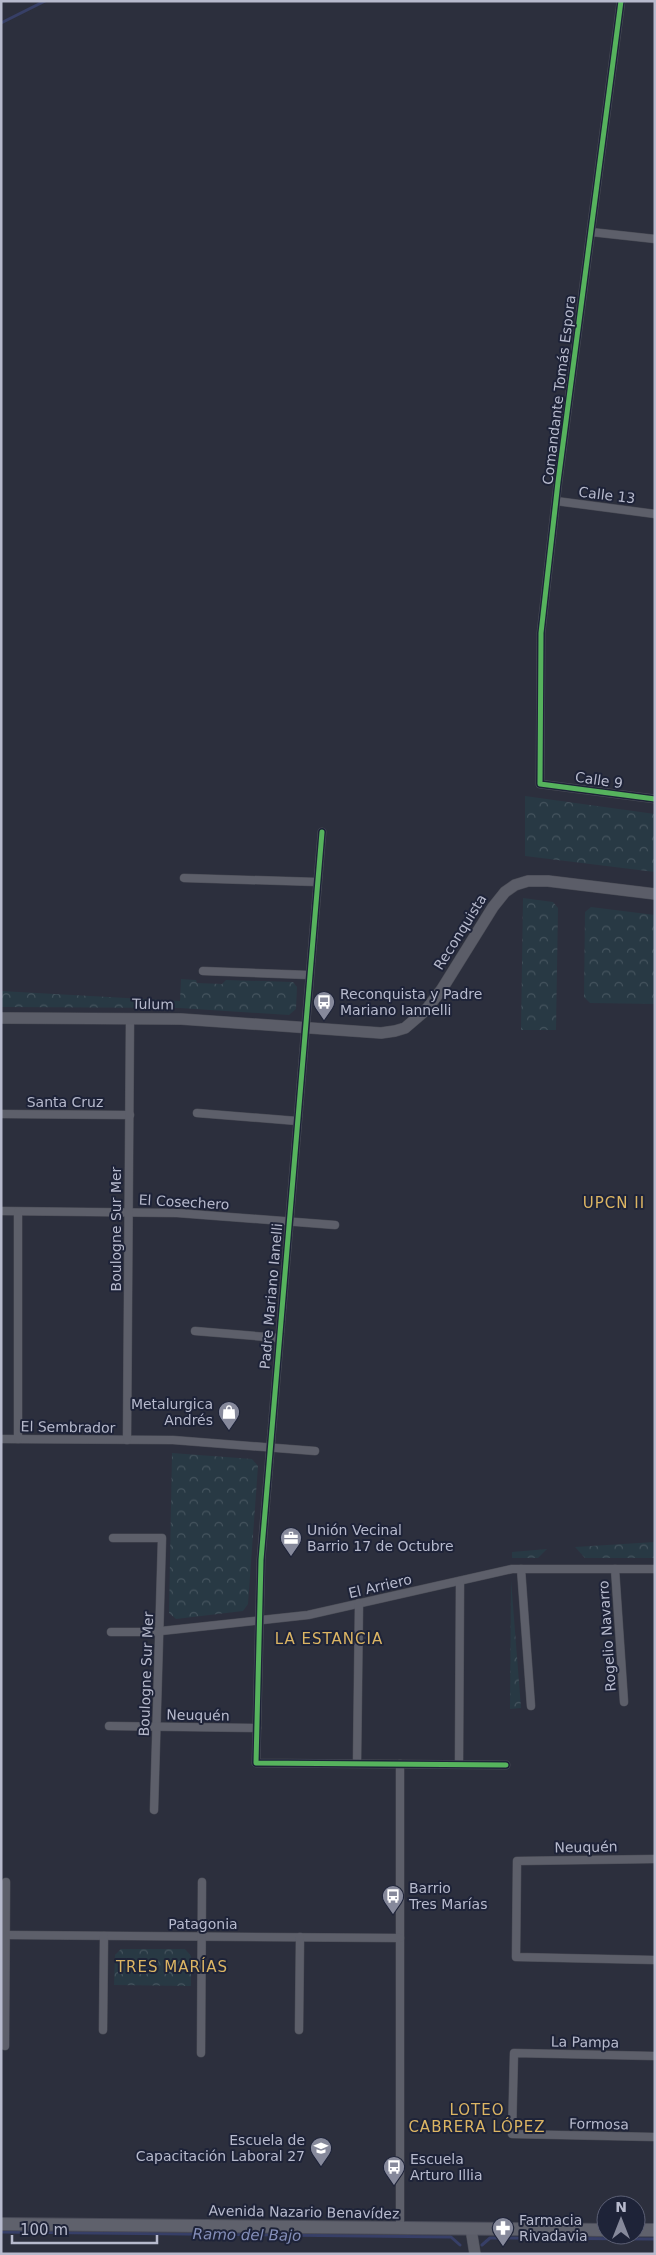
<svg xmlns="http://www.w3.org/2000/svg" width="656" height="2255" font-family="'DejaVu Sans',sans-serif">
<defs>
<pattern id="forest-crowns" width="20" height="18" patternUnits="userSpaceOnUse" patternTransform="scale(1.25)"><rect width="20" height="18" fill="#283944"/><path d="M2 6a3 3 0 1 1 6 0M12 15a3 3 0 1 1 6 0" fill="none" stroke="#45545e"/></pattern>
</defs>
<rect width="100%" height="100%" fill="#2c2f3d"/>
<g fill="url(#forest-crowns)">
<polygon points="525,796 655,814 655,872 525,856"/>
<polygon points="523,898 553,902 558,908 556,1030 521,1030"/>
<polygon points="591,907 655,915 655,1004 590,1003 584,997 585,912"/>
<polygon points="181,979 196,980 197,983 222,984 226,980 293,982 297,987 296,1009 289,1015 180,1008 1,1007 1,991 180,1001"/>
<polygon points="172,1453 252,1459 258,1466 248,1604 243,1611 176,1619 169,1613"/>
<polygon points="655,1542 655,1558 585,1558 575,1547"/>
<polygon points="547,1549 538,1558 512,1558 512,1552"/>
<polygon points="511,1580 521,1708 510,1709"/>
<polygon points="121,1949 185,1949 191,1956 191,1986 114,1985 115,1955"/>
</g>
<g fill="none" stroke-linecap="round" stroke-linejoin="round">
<g stroke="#373f67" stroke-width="3">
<polyline points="1,23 45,1"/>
<polyline points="1,2232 451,2237 460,2245"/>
<polyline points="482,2245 490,2238 655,2239"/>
</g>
<g stroke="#494b55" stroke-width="9">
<g id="street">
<polyline points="621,1 558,482 541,633 540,784 655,799"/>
<polyline points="591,232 655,239"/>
<polyline points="556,501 655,514"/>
<polyline points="322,832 261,1560 256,1763 506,1765"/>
<polyline points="184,878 317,882"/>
<polyline points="203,971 309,975"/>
<polyline points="197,1113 297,1121"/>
<polyline points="1,1114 130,1115"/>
<polyline points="1,1211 177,1213 335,1225"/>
<polyline points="195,1331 279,1338"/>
<polyline points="1,1439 173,1440 315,1451"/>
<polyline points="18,1439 18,1212"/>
<polyline points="127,1440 130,1019"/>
<polyline points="113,1538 162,1538 154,1810"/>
<polyline points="521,1569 531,1706"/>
<polyline points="615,1569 624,1702"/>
<polyline points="111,1632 152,1632 308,1615 512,1569 655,1569"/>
<polyline points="109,1726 257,1728"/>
<polyline points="357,1763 359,1603"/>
<polyline points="400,1764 400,2228"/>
<polyline points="459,1764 460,1581"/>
<polyline points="655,1859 517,1861 516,1957 655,1960"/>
<polyline points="6,1935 400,1938"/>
<polyline points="103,2030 104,1936"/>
<polyline points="299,2030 300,1937"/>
<polyline points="5,2046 6,1882"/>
<polyline points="201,2053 202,1882"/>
<polyline points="655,2056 514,2053 512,2134 655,2137"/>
</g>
</g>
<g stroke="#494b55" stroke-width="12">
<g id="secondary">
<polyline points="1,1018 181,1019 381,1033 395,1031 405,1028 426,1010 442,989 493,907 505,892 515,885 528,881 548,881 655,894"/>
<polyline points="471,2229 475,2254"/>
</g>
</g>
<g stroke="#4a4c59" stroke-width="14">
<g id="primary">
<polyline points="1,2224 606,2230"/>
<polyline points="636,2230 655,2230"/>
</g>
</g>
<use href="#street" stroke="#5d5f6a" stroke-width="8"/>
<use href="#secondary" stroke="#5b5d68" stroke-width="11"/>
<use href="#primary" stroke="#5f616c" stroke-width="12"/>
<g stroke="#1e2338" stroke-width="8">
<g id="cycleway">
<polyline points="621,1 558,482 541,633 540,784 655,799"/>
<polyline points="322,832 261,1560 256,1763 506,1765"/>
</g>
</g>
<use href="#cycleway" stroke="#56b35d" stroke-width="5"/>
</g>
<defs>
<g id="bus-pin" transform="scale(1.125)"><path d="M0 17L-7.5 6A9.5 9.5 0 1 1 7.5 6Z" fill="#86899b" stroke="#1e2338"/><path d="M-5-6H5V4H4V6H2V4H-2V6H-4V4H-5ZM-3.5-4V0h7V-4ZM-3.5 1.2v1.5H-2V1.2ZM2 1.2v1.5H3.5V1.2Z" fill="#fff"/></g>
<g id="shop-pin" transform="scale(1.125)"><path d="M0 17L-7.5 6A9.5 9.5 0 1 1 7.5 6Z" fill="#86899b" stroke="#1e2338"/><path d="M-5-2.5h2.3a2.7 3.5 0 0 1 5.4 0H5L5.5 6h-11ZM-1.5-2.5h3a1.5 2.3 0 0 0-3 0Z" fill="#fff"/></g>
<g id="office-pin" transform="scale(1.125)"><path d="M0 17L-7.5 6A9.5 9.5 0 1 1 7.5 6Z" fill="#86899b" stroke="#1e2338"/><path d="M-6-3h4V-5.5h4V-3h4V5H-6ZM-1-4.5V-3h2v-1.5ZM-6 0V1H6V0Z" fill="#fff"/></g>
<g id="school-pin" transform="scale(1.125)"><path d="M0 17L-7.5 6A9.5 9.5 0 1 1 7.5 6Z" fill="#86899b" stroke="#1e2338"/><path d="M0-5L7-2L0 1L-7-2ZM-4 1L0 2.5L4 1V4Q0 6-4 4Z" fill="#fff"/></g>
<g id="pharmacy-pin" transform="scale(1.125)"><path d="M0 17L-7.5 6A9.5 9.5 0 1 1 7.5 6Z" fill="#86899b" stroke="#1e2338"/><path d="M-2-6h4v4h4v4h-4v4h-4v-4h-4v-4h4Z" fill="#fff"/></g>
</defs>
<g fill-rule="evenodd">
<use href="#bus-pin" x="324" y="1002"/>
<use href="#shop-pin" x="229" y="1412"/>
<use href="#office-pin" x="291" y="1538"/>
<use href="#bus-pin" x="393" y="1896"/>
<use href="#school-pin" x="321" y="2148"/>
<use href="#bus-pin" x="394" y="2167"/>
<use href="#pharmacy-pin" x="503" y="2228"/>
</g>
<g text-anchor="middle" stroke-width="4" stroke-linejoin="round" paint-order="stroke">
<g font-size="14" fill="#b7bacd" stroke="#1e2338">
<text transform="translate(559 390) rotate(-83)" y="5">Comandante Tomás Espora</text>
<text transform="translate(607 495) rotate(7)" y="5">Calle 13</text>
<text transform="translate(599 780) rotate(8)" y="5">Calle 9</text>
<text transform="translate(460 932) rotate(-58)" y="5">Reconquista</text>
<text transform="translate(153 1004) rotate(1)" y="5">Tulum</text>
<text x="65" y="1107">Santa Cruz</text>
<text transform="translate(184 1202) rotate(3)" y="5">El Cosechero</text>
<text transform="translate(116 1229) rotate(-90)" y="5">Boulogne Sur Mer</text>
<text transform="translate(271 1296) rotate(-85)" y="5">Padre Mariano Ianelli</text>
<text transform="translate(68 1427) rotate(1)" y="5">El Sembrador</text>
<text transform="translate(380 1586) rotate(-13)" y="5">El Arriero</text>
<text transform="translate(607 1636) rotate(-94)" y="5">Rogelio Navarro</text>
<text transform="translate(146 1674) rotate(-88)" y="5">Boulogne Sur Mer</text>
<text transform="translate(198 1715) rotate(1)" y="5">Neuquén</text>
<text transform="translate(586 1847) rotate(-1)" y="5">Neuquén</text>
<text x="203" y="1929">Patagonia</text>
<text transform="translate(585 2042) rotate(1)" y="5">La Pampa</text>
<text transform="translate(599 2124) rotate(1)" y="5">Formosa</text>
<text transform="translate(304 2212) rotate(1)" y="5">Avenida Nazario Benavídez</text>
</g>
<g font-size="14" fill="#b7bacd" stroke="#1e2338" text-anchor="start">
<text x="340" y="999">Reconquista y Padre<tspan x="340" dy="16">Mariano Iannelli</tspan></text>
<text x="213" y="1409" text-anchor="end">Metalurgica<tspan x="213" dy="16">Andrés</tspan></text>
<text x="307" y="1535">Unión Vecinal<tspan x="307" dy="16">Barrio 17 de Octubre</tspan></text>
<text x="409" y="1893">Barrio<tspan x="409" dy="16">Tres Marías</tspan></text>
<text x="305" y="2145" text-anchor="end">Escuela de<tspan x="305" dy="16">Capacitación Laboral 27</tspan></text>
<text x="410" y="2164">Escuela<tspan x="410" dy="16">Arturo Illia</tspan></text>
<text x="519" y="2225">Farmacia<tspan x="519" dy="16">Rivadavia</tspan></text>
</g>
<g font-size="15" letter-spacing="1" fill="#dcb563" stroke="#1e2338">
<text x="614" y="1208">UPCN II</text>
<text x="329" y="1644">LA ESTANCIA</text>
<text x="172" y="1972">TRES MARÍAS</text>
<text x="477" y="2115">LOTEO<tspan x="477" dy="17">CABRERA LÓPEZ</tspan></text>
</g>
<g font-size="15" font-style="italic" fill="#848eb9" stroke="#1e2338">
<text transform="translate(247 2235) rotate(1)" y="5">Ramo del Bajo</text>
</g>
</g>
<rect width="656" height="2255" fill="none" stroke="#b7bacd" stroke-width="5"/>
<g transform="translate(621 2220)"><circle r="24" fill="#1e2338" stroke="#5b5f74"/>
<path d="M0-4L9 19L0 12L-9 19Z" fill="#86899b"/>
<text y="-8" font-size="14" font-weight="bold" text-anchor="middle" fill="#b7bacd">N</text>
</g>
<path d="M12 2235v8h145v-8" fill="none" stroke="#b7bacd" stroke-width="2.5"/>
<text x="20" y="2235" font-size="15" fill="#b7bacd" stroke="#1e2338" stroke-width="4" paint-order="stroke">100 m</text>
</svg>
